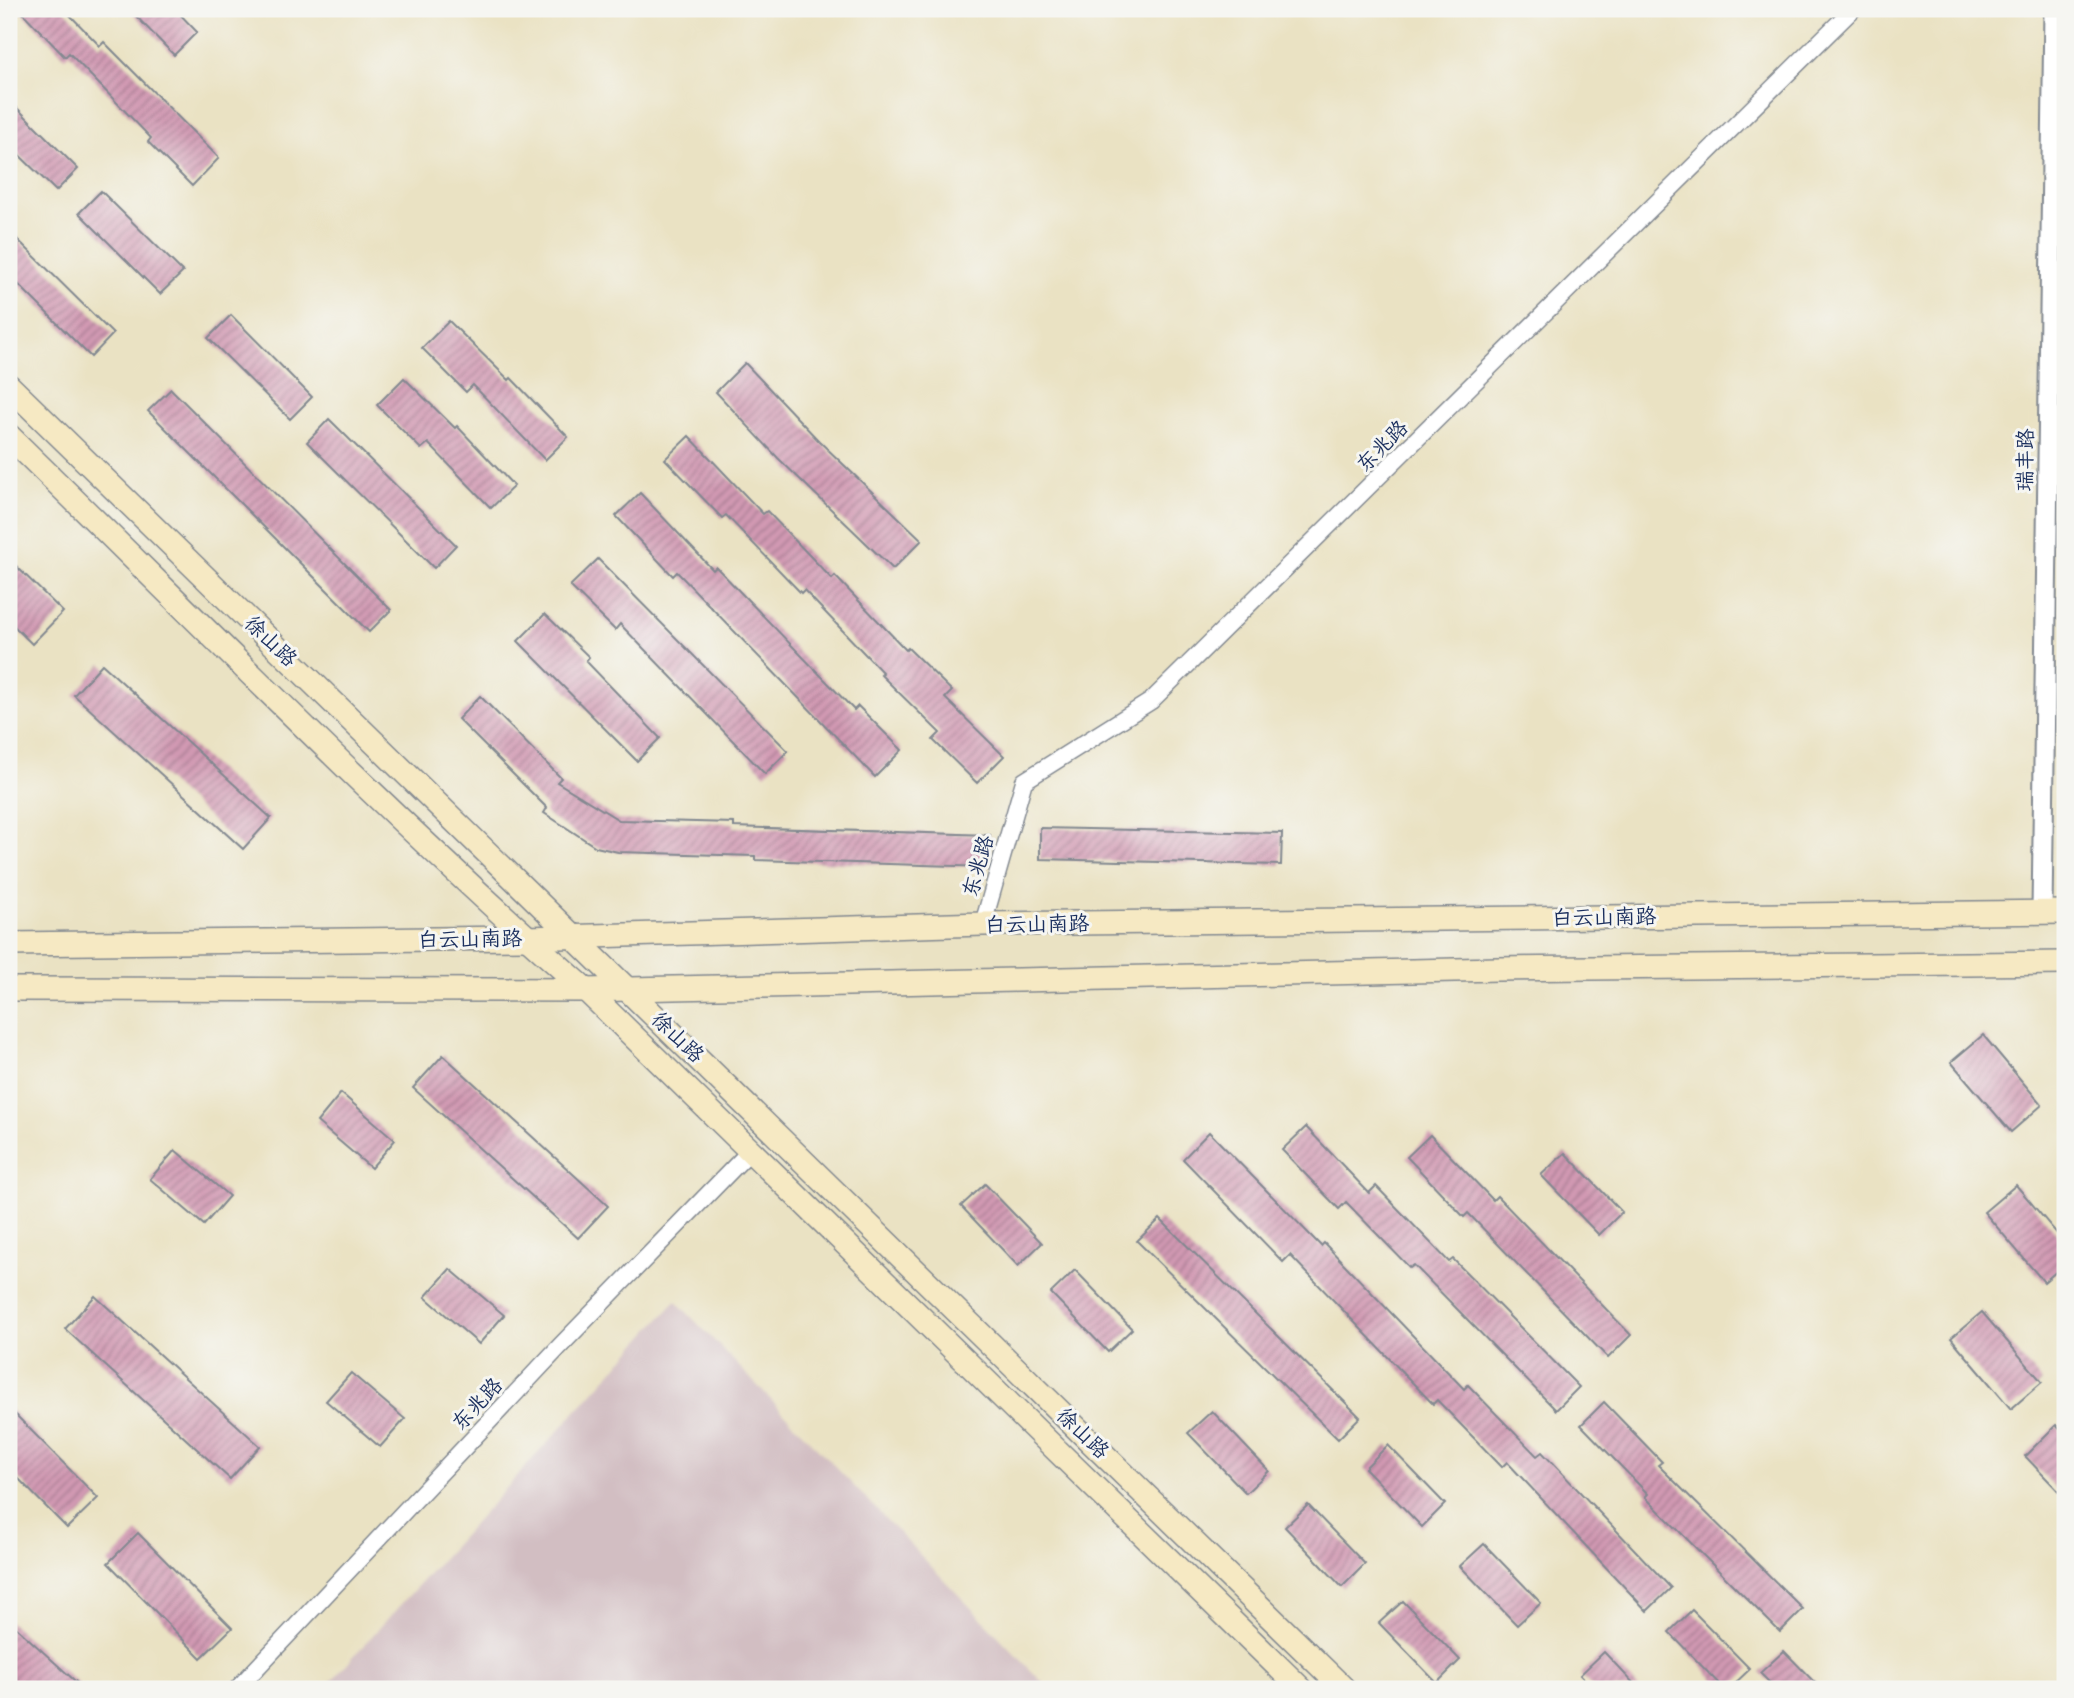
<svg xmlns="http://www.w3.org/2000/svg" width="2074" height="1698" font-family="Mynerve,'LXGW WenKai TC',sans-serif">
<defs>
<pattern id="building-hatch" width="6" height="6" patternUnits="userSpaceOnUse" patternTransform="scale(1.75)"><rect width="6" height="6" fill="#d199b2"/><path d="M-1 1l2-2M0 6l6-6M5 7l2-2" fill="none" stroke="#a97d94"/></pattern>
</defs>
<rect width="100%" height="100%" fill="#f6f6f2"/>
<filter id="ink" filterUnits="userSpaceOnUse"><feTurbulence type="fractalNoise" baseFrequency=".0143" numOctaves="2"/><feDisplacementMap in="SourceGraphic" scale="14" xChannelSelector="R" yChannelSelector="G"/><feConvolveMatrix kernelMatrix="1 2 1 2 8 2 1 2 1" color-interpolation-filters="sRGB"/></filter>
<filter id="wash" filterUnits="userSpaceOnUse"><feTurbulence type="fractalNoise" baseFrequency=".00686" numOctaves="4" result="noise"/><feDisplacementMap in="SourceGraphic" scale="28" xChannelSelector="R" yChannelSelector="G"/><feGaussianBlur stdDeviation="1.57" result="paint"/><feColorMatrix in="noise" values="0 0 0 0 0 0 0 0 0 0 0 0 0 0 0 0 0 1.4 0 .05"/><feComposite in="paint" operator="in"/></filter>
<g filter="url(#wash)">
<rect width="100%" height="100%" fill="#eae2c3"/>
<polygon fill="#d2bec2" points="676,1301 1049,1689 324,1689"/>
<g id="blocks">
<g fill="url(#building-hatch)">
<polygon points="19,9 64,9 100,46 104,42 219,158 192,186 148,142 151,138 69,53 65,57"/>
<polygon points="129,9 175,9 197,32 174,55"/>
<polygon points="9,100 78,169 56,191 9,145"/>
<polygon points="101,191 183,272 160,294 79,213"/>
<polygon points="9,231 113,334 91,357 9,275"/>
<polygon points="231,315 312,397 290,419 208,338"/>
<polygon points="449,321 509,380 511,378 568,437 545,460 473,385 466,392 422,348"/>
<polygon points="745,363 819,441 922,540 893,569 778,458 716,392"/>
<polygon points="404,378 455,428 457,426 514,486 491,508 428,443 421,449 377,405"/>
<polygon points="171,389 391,610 369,632 148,411"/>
<polygon points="329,419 456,545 434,568 307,442"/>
<polygon points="689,436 763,514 767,511 832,579 835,576 906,650 908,648 952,691 945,698 1004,756 977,783 933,740 940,733 881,675 883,673 804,590 801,593 726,515 722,518 665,459"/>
<polygon points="640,493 713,570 716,567 854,710 858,706 902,750 875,777 677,572 673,576 616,516"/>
<polygon points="9,559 63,612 32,644 9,621"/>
<polygon points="598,559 788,751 765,774 620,624 615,630 570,586"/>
<polygon points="545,614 589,657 586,661 660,738 637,761 518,641"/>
<polygon points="102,664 271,818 243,849 74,695"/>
<polygon points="480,696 561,778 557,782 619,820 734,823 734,827 990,835 989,867 755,860 755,856 618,852 596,847 544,813 547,808 458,719"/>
<polygon points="1040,828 1282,833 1281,865 1040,859"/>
<polygon points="1983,1035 2042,1105 2011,1132 1951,1062"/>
<polygon points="443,1055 608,1206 578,1238 413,1088"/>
<polygon points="341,1093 395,1140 371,1168 317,1122"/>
<polygon points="1306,1127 1369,1193 1376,1186 1449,1262 1453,1259 1579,1387 1556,1410 1414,1265 1410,1268 1346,1202 1339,1209 1282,1150"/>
<polygon points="1209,1132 1321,1246 1324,1243 1464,1389 1468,1385 1537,1456 1542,1452 1671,1588 1647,1611 1507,1462 1502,1467 1437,1400 1433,1404 1290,1255 1283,1262 1183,1159"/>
<polygon points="1430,1135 1493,1200 1497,1196 1631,1335 1608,1358 1468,1213 1464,1217 1407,1157"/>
<polygon points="175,1150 229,1196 204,1225 150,1179"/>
<polygon points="1565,1153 1622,1212 1599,1235 1541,1175"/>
<polygon points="985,1184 1042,1243 1018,1266 961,1206"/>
<polygon points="2016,1185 2065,1243 2065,1264 2044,1282 1984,1212"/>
<polygon points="1160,1219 1360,1417 1338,1439 1137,1241"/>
<polygon points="450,1269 504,1315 479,1344 425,1297"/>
<polygon points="1075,1270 1132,1329 1108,1352 1051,1293"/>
<polygon points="95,1296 260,1446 230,1479 65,1329"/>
<polygon points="1982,1312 2042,1382 2011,1409 1951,1338"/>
<polygon points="351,1373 405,1419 380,1447 326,1401"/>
<polygon points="1604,1402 1662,1462 1658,1465 1803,1609 1780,1632 1645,1497 1648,1494 1581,1425"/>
<polygon points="9,1408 98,1498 67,1528 9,1469"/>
<polygon points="1212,1411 1269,1471 1246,1493 1188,1433"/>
<polygon points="2056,1425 2065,1435 2065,1498 2025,1456"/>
<polygon points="1388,1445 1445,1504 1422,1527 1365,1468"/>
<polygon points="1308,1505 1365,1564 1342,1587 1285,1527"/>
<polygon points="138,1533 232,1628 201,1658 108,1563"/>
<polygon points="1484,1544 1541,1603 1517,1625 1460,1566"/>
<polygon points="1403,1601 1460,1660 1437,1683 1379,1623"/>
<polygon points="1692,1610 1750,1669 1729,1689 1724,1689 1669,1632"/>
<polygon points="9,1621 84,1689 18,1689 9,1680"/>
<polygon points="1784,1651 1821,1689 1776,1689 1760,1673"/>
<polygon points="1604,1652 1639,1689 1594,1689 1580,1675"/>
</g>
</g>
</g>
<g filter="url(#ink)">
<use href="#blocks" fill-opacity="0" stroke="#828890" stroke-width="2"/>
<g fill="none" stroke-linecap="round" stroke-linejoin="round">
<g stroke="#828890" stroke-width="19">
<g id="minor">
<polyline points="983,924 1024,781 1151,701 1853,9"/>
<polyline points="237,1689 561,1345 751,1150"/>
</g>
</g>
<g stroke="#828890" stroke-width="23">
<polyline id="tertiary" points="2042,912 2054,9"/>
</g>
<g stroke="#828890" stroke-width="26">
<g id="secondary">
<polyline points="9,386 1344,1689"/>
<path d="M9 436C200 622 386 814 586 990L1301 1689"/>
<polyline points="9,944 527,938 983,924 2065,912"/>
<polyline points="9,989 586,990 1498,969 2065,963"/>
</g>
</g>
<use href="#minor" stroke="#fff" stroke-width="16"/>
<use href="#tertiary" stroke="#fff" stroke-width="19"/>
<use href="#secondary" stroke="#f6e9c3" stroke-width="23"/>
</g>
</g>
<g text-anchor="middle" stroke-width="6" stroke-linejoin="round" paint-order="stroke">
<g font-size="21" fill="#1b2f5e" stroke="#f6f6f2">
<text transform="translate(1382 446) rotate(-45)" y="7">东兆路</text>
<text transform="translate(2025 460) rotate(-89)" y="7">瑞丰路</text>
<text transform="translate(271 641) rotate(44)" y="7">徐山路</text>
<text transform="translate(978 866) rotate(-74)" y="7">东兆路</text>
<text transform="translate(1604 917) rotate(-1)" y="7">白云山南路</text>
<text transform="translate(1037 924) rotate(-1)" y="7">白云山南路</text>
<text transform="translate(470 939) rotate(-1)" y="7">白云山南路</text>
<text transform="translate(678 1037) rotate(44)" y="7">徐山路</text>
<text transform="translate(477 1404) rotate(-47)" y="7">东兆路</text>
<text transform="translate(1083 1433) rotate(44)" y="7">徐山路</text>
</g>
</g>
<rect width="2074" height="1698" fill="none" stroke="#f6f6f2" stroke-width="35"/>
</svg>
